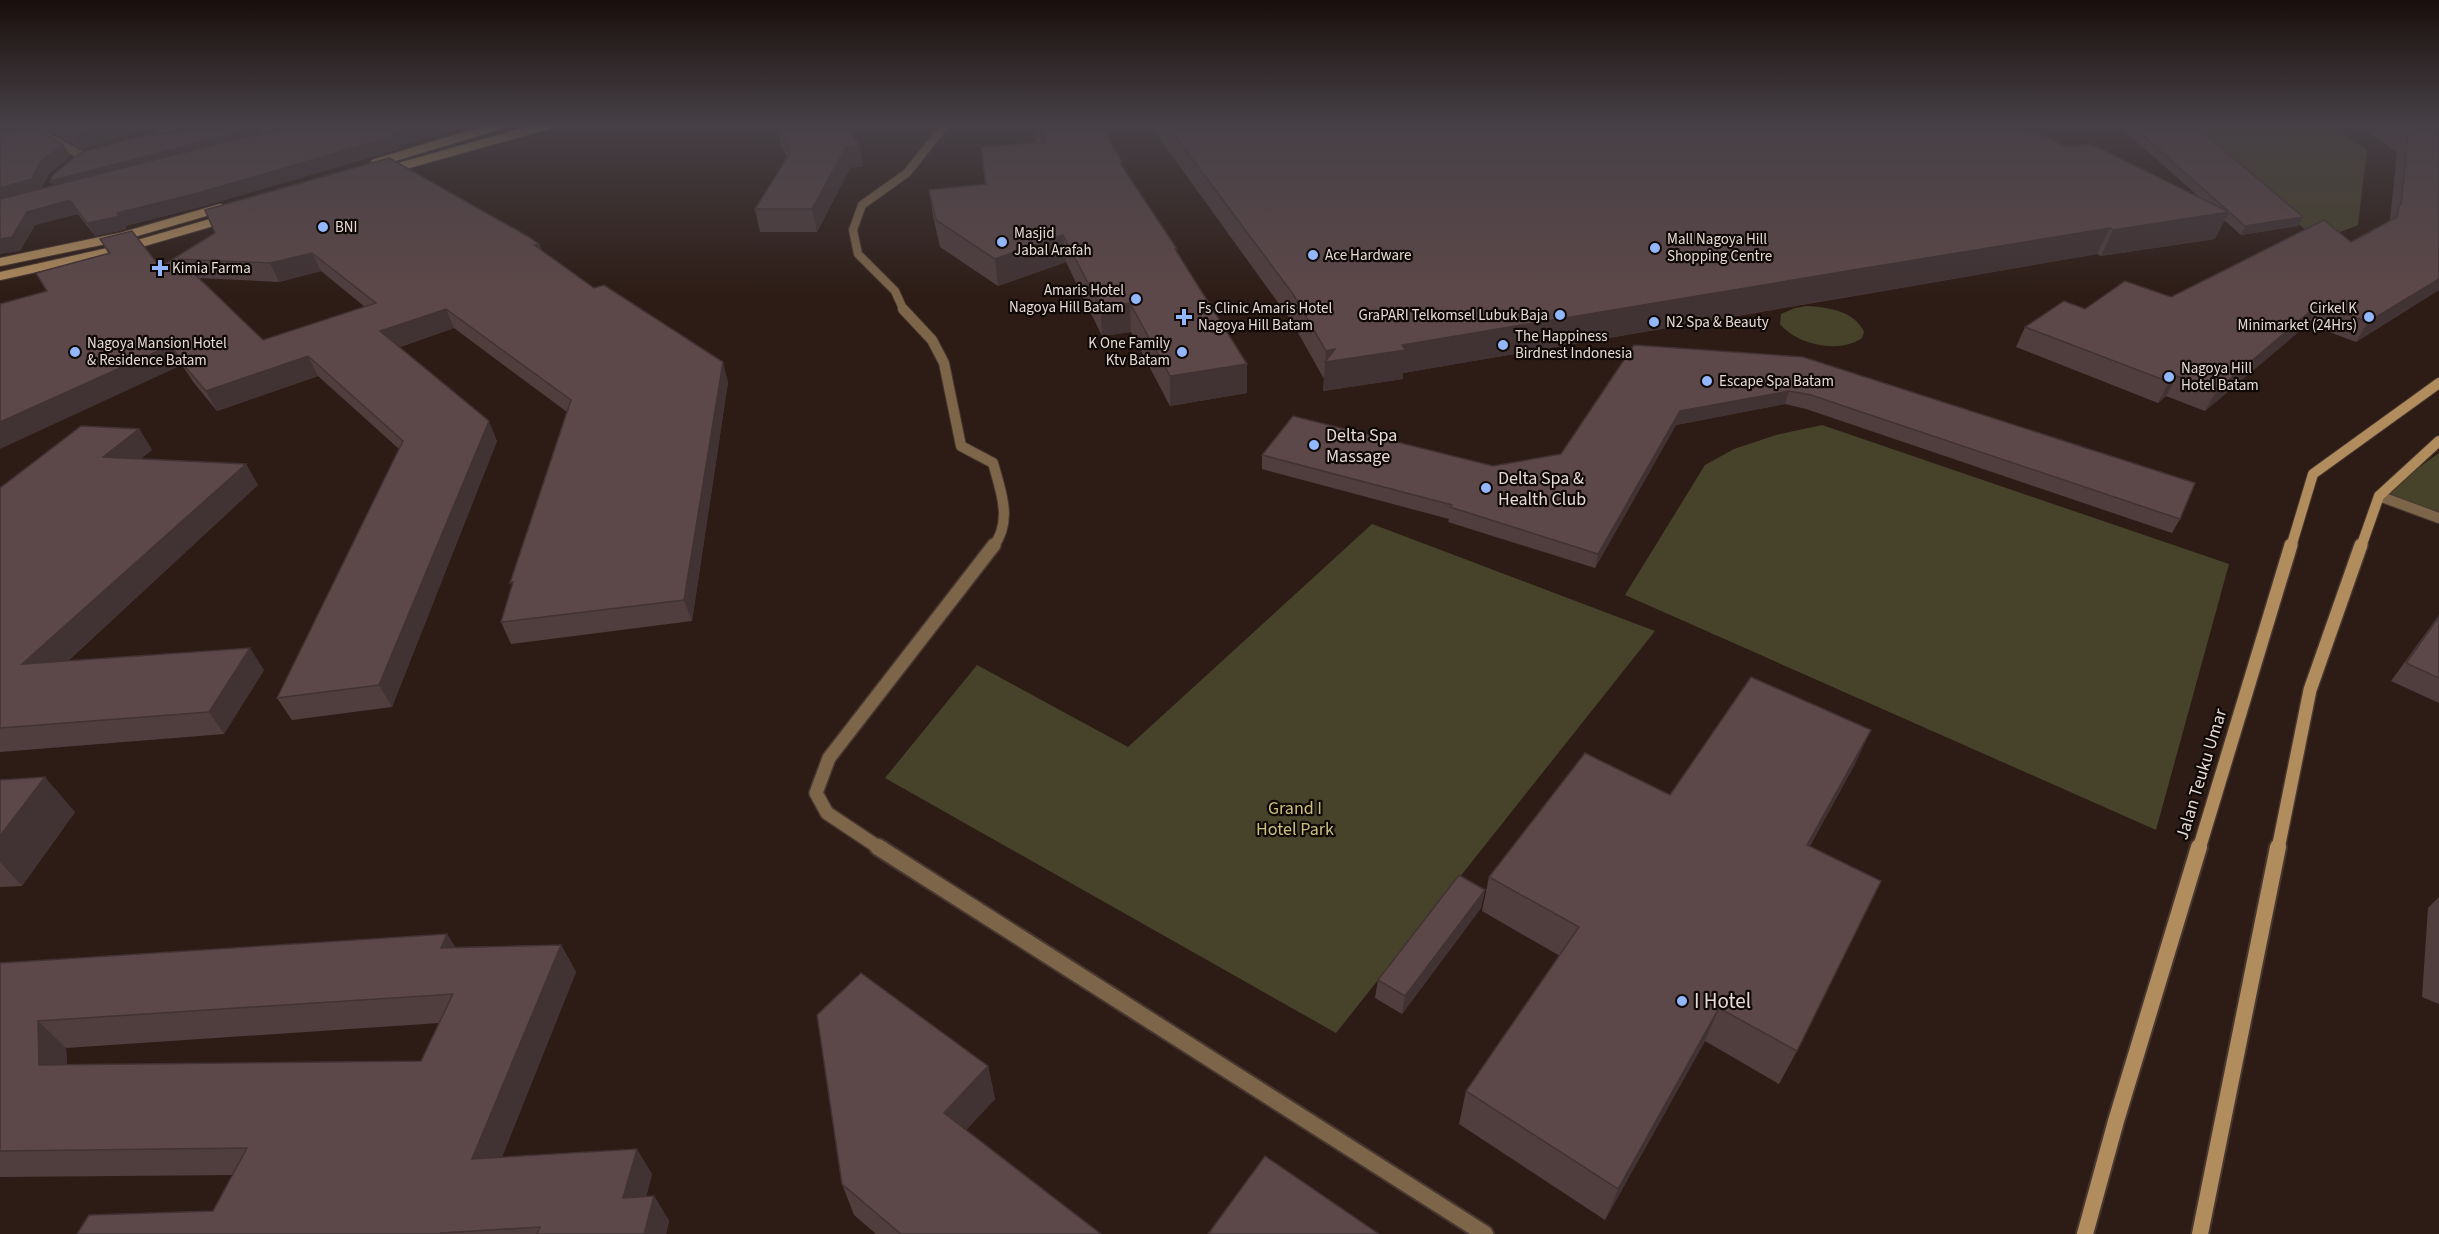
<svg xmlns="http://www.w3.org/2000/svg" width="2439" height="1234" font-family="'Source Sans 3',sans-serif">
<rect width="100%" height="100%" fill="#2d1c15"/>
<g fill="#47432a">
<polygon points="2185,125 2331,125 2367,150 2358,225 2318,241"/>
<path d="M1807 306C1827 307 1855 311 1864 332L1862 338C1840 354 1797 345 1780 324L1781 314 1795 308Z"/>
<polygon points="1822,425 2229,564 2156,830 1625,595 1705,465 1734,449 1776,435"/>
<polygon points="2439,453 2439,518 2379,496"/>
<polygon points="1372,524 1655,631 1336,1033 885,778 977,665 1128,747"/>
</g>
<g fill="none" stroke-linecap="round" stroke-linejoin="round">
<g stroke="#473730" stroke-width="10">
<g id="street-far3">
<polyline points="30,125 34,130 81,155"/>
<polyline points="246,126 288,133"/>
<polyline points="157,134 198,127"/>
<polyline points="0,140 56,125"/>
<polyline points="904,311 895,291 858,254 853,230 862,205 907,173 945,125"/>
</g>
</g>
<g stroke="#473730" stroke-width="12">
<g id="street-far2">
<path d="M903 309 932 340 944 363 961 446 993 463C1001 492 1013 521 993 547"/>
<polyline points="2379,496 2439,518"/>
</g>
</g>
<g stroke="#473730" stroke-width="16">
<polyline id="street-far1" points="881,849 827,813 816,793 829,758 994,545"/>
</g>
<g stroke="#473730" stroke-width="20">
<polyline id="street" points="878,847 1485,1234"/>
</g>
<g stroke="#473730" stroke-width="10">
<g id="secondary-far3">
<polyline points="375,163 501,125"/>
<polyline points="388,170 548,125"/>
<polyline points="0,262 120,237 220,208"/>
<polyline points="0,276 117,250 224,219"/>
</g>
</g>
<g stroke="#473730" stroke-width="12">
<g id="secondary-far2">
<polyline points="2291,547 2313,474 2439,383"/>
<polyline points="2361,547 2379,496 2439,441"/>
</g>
</g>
<g stroke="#473730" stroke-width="16">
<g id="secondary-far1">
<polyline points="2199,849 2291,545"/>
<polyline points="2278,849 2310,690 2361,545"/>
</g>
</g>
<g stroke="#473730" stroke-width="20">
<g id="secondary">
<polyline points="2085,1234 2116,1121 2199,847"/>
<polyline points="2200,1234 2278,847"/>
</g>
</g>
<use href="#street-far3" stroke="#7d6549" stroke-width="8"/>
<use href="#street-far2" stroke="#7d6549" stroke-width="10"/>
<use href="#street-far1" stroke="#7d6549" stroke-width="13"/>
<use href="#street" stroke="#7d6549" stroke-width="16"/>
<use href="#secondary-far3" stroke="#b18c5d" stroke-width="8"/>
<use href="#secondary-far2" stroke="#b18c5d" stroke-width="10"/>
<use href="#secondary-far1" stroke="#b18c5d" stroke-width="13"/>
<use href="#secondary" stroke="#b18c5d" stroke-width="16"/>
</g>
<g fill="#503e3f" fill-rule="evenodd">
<polygon points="0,125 26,125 70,156 48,175 42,188 53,186 50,181 260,127 262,132 286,126 277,125 473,125 398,146 399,149 204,206 125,226 126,229 119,231 95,236 78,214 35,225 20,251"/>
<polygon points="47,125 180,125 132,133 82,149 51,132"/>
<polygon points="777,125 859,145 863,166 850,168 817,232 760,232 755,209 787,157 781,144"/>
<polygon points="1029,125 2022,125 2066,147 2199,197 2118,125 2194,125 2303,217 2298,226 2241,235 2224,220 2215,239 2101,256 2097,254 1849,297 1403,373 1403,379 1323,391 1324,379 1292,322 1152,128 1106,134 1122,162 1122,167 1177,253 1247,393 1170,406 1131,332 1102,336 1066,262 998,286 940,247 933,216 929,190 985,184 981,147 1037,143"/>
<polygon points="2357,125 2439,125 2439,290 2356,342 2308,324 2205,411 2166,396 2158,403 2016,347 2025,327 2085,309 2171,297 2351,242 2389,222 2390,220 2397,152"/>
<path d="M215 233 539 244 542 251 728 382 692 621 511 644 501 622 567 412 454 328 400 347 497 441 392 707 292 720 277 698 399 449 318 376 217 411 194 383 182 365 47 291 108 253 100 239 160 267ZM321 271 365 307 263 340 199 278 279 282Z"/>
<polygon points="1803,357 2180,519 2172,533 1806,409 1785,404 1676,425 1595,568 1448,522 1449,519 1262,469 1262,455 1493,466 1561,454"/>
<polygon points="139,429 152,450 140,459 246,464 258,485 68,661 264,670 224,734 0,752 0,488"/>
<polygon points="2439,615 2439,703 2391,681"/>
<polygon points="1855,764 1810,846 1797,1051 1779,1084 1705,1041 1605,1220 1459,1124 1466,1091 1560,956 1482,911 1489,877 1670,795"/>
<polygon points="0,780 75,812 22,886 0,887"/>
<polygon points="1485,890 1481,908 1402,1014 1375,998 1378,980"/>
<polygon points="2439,897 2439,1004 2422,997 2428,908"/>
<path d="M447 934 455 947 561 945 576 972 502 1157 652 1174 646 1197 654 1196 669 1221 666 1234H77L213 1211 233 1175 0 1177V963ZM439 1023 421 1061 67 1065 66 1048Z"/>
<polygon points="988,1066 995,1099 966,1130 1101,1234 876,1234 854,1215 842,1184"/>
</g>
<g fill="#413233">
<polygon points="0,125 26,125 25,127 0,134"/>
<polygon points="114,125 180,125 132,133 82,149 75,136"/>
<polygon points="426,125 473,125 398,146 399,149 204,206 125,226 126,229 119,231 95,236 87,223"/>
<polygon points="1094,125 1152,125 1152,128 1094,135"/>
<polygon points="260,127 263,134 54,189 50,181"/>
<polygon points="63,144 70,156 48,175 40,192 0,203 0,188 40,162"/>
<polygon points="859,145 863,166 850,168 817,232 812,209 846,147"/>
<polygon points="70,200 78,214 35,225 20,251 0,254 0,239 27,212"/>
<polygon points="2229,212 2215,239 2101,256 2113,230"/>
<polygon points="2303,217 2298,226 2241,235 2245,226"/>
<polygon points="2110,228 2097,254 1403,373 1403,379 1323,391 1326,351"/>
<polygon points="1063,235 1066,262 998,286 995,259"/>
<polygon points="539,244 546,262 534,245"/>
<polygon points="312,253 321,271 279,282 270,263"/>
<polygon points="2439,279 2439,290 2356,342 2368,322"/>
<polygon points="1130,303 1131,332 1102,336 1101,308"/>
<polygon points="2319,304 2308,324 2205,411 2217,390"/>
<polygon points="446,309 454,328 389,351 380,331"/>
<polygon points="171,345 182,365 0,449 0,422"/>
<polygon points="308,356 318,376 217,411 206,391"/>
<polygon points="723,362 728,382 692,621 684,600"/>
<polygon points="1247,364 1247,393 1170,406 1170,376"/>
<polygon points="2177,376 2166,396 2158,403 2169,382"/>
<polygon points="1789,391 1785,404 1676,425 1595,568 1598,554 1680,411"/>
<polygon points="489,421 497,441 392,707 379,685"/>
<polygon points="139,429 152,450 117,478 103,457"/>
<polygon points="246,464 258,485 40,686 22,664"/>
<polygon points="250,648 264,670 224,734 209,712"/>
<polygon points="1871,730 1855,764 1791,879 1807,845"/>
<polygon points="45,777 75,812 22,886 0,862 0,836"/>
<polygon points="1485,890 1481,908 1402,1014 1405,996"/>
<polygon points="447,934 464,962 441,948"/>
<polygon points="561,945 576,972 491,1184 472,1159"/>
<polygon points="1719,1008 1705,1041 1605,1220 1618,1189"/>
<polygon points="38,1021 66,1048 68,1092 39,1065"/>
<polygon points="988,1066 995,1099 952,1145 944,1113"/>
<polygon points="637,1149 652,1174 639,1223 623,1198"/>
<polygon points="654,1196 669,1221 666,1234 644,1234"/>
</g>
<g fill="#5d4849" stroke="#413233" stroke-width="1.5" fill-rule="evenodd">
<polygon points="27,125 63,144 40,162 32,179 0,188 0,132"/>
<polygon points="53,125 114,125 75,136"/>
<polygon points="205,125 260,127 50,181 53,175 80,153 132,138"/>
<polygon points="293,125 426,125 392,134 394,136 198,193 117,213 119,216 111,218 87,223 70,200 27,212 12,237 0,239 0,199"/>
<polygon points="777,125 847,125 859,145 846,147 812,209 755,209 790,153"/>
<polygon points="1038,125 1101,125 1122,162 1120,163 1177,249 1175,249 1247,364 1170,376 1130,303 1101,308 1063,235 995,259 936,220 929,190 986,184 981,147 1046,142"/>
<polygon points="1167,125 2022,125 2066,147 2091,144 2229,212 2113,230 2110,228 1859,269 1402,345 1406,350 1325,362 1335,349 1326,351 1293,294"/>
<polygon points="2131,125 2194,125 2303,217 2245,226"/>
<polygon points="2392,125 2439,125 2439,279 2368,322 2319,304 2217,390 2177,376 2169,382 2025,327 2064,301 2085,309 2125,281 2171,297 2324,220 2351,242 2397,217 2399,205 2401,205 2408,135"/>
<path d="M389 158 529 237 539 244 534 245 594 288 604 285 723 362 684 600 501 622 513 582 510 583 571 400 446 309 380 331 489 421 379 685 277 698 403 441 308 356 206 391 182 363 171 345 0 422V304L47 291 36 273 110 253 100 239 132 231 160 267 215 233 205 210ZM312 253 376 303 263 340 179 259 270 263Z"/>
<polygon points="1634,345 1803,357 2195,483 2180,519 1811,395 1789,391 1680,411 1598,554 1450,507 1452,505 1262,455 1293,416 1493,466 1561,454"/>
<polygon points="81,426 139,429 103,457 246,464 22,664 250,648 209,712 0,728 0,488"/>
<polygon points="2439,617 2439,678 2406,663"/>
<polygon points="1751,677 1871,730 1807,845 1881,881 1797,1051 1719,1008 1618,1189 1466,1091 1579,927 1489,877 1585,753 1670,795"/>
<polygon points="45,777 0,836 0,780"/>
<polygon points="1459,875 1485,890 1405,996 1378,980"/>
<path d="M447 934 441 948 561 945 472 1159 637 1149 623 1198 654 1196 644 1234H537L540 1227 441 1233V1234H77L89 1215 213 1211 247 1148 0 1151V963ZM453 994 421 1061 39 1065 38 1021Z"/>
<polygon points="861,973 988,1066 944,1113 1101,1234 901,1234 842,1184 817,1015"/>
<polygon points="1265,1156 1379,1234 1208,1234"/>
</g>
<linearGradient id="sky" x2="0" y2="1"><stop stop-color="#190f0c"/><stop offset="0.42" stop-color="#464046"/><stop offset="1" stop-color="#464046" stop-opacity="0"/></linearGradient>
<rect width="2439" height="297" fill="url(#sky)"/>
<g fill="#92b7fd" stroke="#100906" stroke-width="2">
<circle cx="323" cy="227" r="6"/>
<circle cx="1002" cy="242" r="6"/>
<circle cx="1655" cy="248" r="6"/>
<circle cx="1313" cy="255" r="6"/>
<path d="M157 259h6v6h6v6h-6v6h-6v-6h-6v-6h6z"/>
<circle cx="1136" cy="299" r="6"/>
<circle cx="1560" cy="315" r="6"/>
<path d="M1181 308h6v6h6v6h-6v6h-6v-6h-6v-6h6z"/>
<circle cx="2369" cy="317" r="6"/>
<circle cx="1654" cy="322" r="6"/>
<circle cx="1503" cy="345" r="6"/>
<circle cx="75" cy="352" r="6"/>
<circle cx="1182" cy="352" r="6"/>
<circle cx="2169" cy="377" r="6"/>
<circle cx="1707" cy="381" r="6"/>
<circle cx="1314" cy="445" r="6"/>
<circle cx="1486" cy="488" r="6"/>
<circle cx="1682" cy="1001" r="6"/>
</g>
<g text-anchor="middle" stroke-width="4.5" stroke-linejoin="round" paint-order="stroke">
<g font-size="15" fill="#e7dbd6" stroke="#100906" text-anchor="start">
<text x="335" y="232">BNI</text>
<text x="1014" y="238">Masjid<tspan x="1014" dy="17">Jabal Arafah</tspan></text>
<text x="1667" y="244">Mall Nagoya Hill<tspan x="1667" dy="17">Shopping Centre</tspan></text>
<text x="1325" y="260">Ace Hardware</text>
<text x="172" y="273">Kimia Farma</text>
<text x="1124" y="295" text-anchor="end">Amaris Hotel<tspan x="1124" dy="17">Nagoya Hill Batam</tspan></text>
<text x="1198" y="313">Fs Clinic Amaris Hotel<tspan x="1198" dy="17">Nagoya Hill Batam</tspan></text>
<text x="2357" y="313" text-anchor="end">Cirkel K<tspan x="2357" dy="17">Minimarket (24Hrs)</tspan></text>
<text x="1548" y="320" text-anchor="end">GraPARI Telkomsel Lubuk Baja</text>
<text x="1666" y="327">N2 Spa &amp; Beauty</text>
<text x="1515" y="341">The Happiness<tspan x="1515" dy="17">Birdnest Indonesia</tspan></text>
<text x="87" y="348">Nagoya Mansion Hotel<tspan x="87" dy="17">&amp; Residence Batam</tspan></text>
<text x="1170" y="348" text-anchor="end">K One Family<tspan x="1170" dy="17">Ktv Batam</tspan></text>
<text x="2181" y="373">Nagoya Hill<tspan x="2181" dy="17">Hotel Batam</tspan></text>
<text x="1719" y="386">Escape Spa Batam</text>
</g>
<g font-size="18" fill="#e7dbd6" stroke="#100906" text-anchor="start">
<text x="1326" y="441">Delta Spa<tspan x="1326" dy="21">Massage</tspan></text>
<text x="1498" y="484">Delta Spa &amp;<tspan x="1498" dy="21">Health Club</tspan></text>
</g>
<g font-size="18" fill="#e7dbd6" stroke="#100906">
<text transform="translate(2201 774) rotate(-73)" y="6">Jalan Teuku Umar</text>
</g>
<g font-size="18" fill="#cac07f" stroke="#100906">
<text x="1295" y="814">Grand I<tspan x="1295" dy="21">Hotel Park</tspan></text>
</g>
<g font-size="21" fill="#e7dbd6" stroke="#100906" text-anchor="start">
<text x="1694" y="1008">I Hotel</text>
</g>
</g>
</svg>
